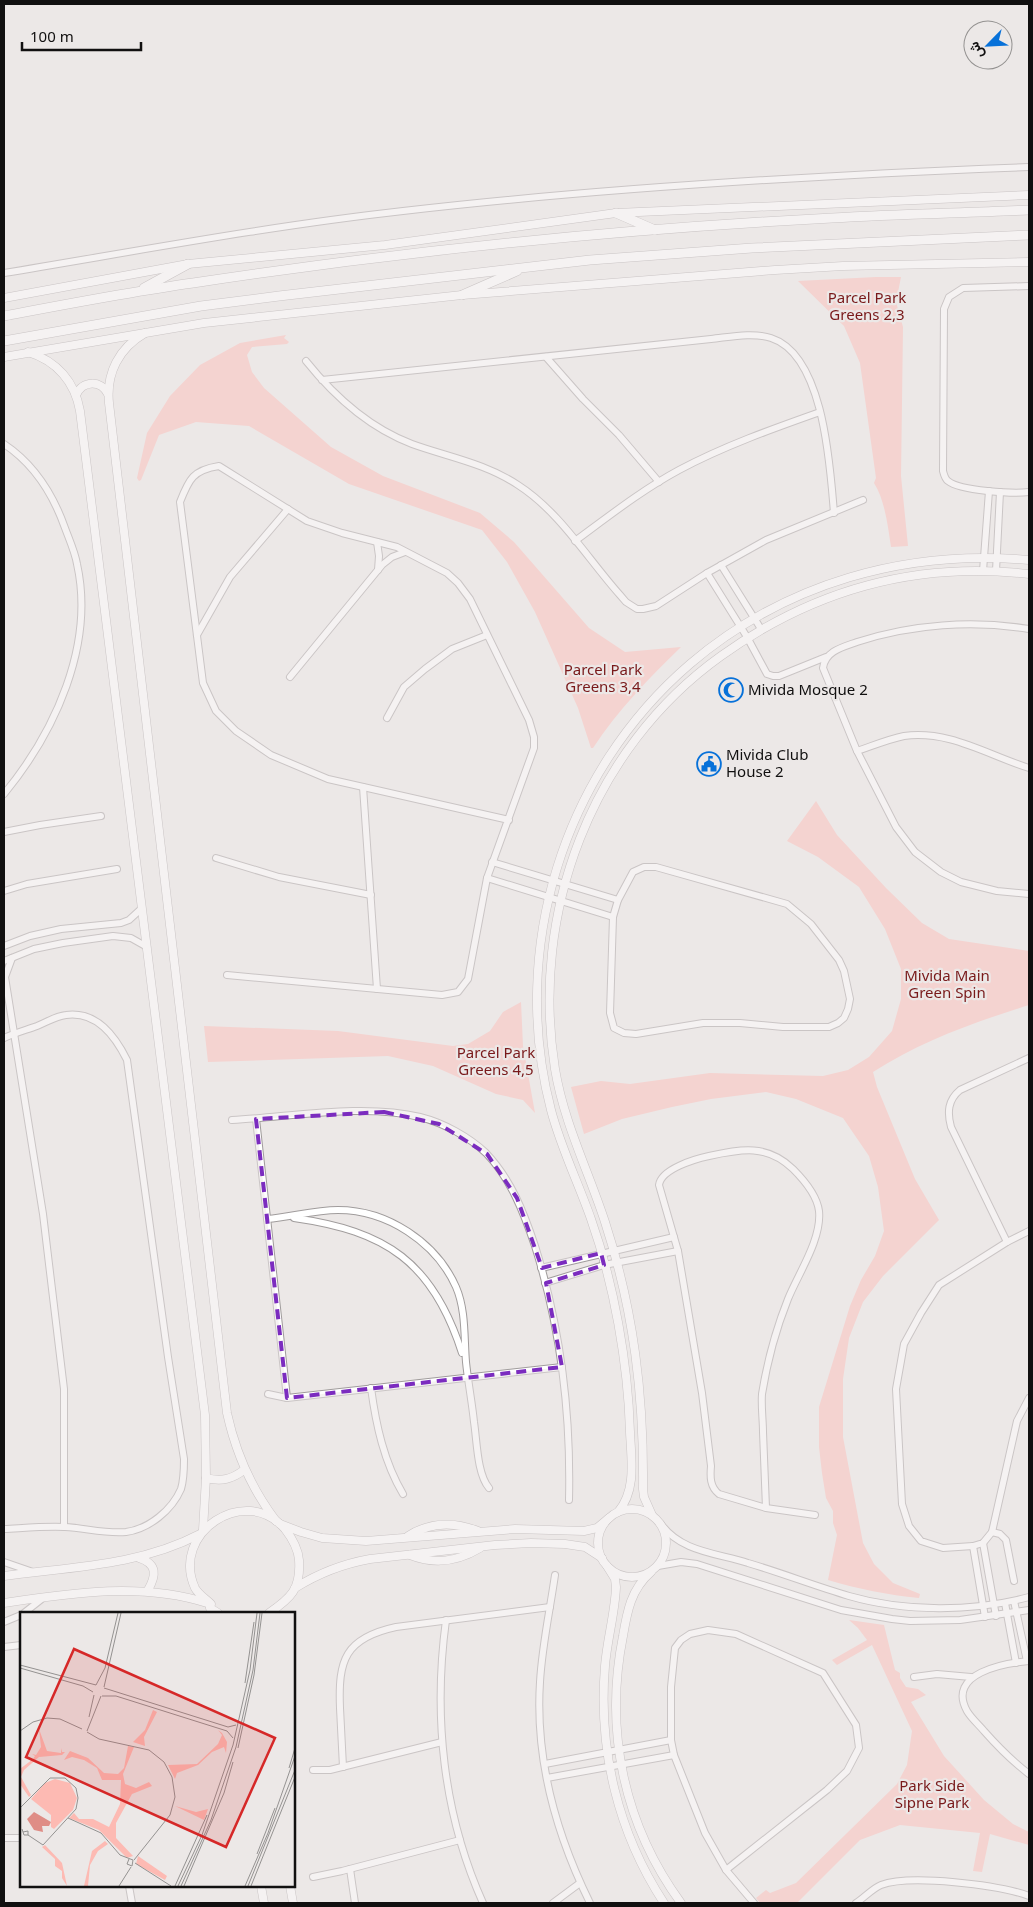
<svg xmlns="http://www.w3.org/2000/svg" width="1033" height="1907" font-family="'Noto Sans',Vazirmatn,sans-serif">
<rect width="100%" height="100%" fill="#ece8e7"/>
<g fill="#fdbab3">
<path d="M876 277H901L896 302 903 327 901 476 908 546 891 547C888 527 885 500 874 483L876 478 860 363 844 326 798 281Z"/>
<path d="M286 335 284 338 289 342 287 344 252 347 247 355 252 372 264 388 331 447 383 476 480 513 514 542 589 628 625 652 681 647C649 678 618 710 593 748H591L578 708 535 612 507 562 482 530 349 484 249 426 196 422 159 435 141 480 139 481 137 478 147 433 170 396 200 365 240 343Z"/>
<path d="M816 801 837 835 886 888 922 923 949 939 1029 951V1005C975 1022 921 1041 873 1072L877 1087 915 1179 939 1220 883 1276 863 1302 849 1338 843 1379V1437L863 1543 874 1564 893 1583 920 1594 919 1598C888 1595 858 1589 828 1580L837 1535 833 1523V1511L826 1498 822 1473 819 1447V1407L850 1306 861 1280 875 1256 884 1231 878 1187 869 1156 843 1118 796 1099 766 1092 711 1099 672 1107 622 1119 584 1134 571 1087 601 1081 630 1084 710 1073 823 1076 848 1070 869 1057 892 1031 901 999V969L885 929 859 887 818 857 787 841Z"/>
<polygon points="521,1002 523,1046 535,1113 523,1100 496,1094 433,1066 388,1056 208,1062 204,1026 338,1031 453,1046 468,1044 490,1031 503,1012"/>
<polygon points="849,1620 884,1625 895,1670 900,1673 900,1678 906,1687 918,1689 926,1695 911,1702 944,1756 984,1800 1013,1824 1029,1832 1029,1845 990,1834 982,1872 973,1871 980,1833 900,1825 860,1840 797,1903 760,1903 756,1898 766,1890 770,1893 796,1883 897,1784 907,1765 912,1731 872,1645 837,1665 832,1660 867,1640 858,1628"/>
</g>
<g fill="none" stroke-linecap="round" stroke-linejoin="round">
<g stroke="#a09c9c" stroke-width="8">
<g id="minor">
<path d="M4 273C137 251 269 226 403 211 611 187 821 175 1029 167"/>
<path d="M1029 286 963 288 949 297 944 309 943 471C944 475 945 479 948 481 960 491 1014 494 1029 492"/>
<polyline points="546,357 583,399 619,435 659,482"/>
<path d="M306 361C334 396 370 428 412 444 448 457 485 463 518 485 560 512 587 558 620 595L626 602 637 609H643L656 606 707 573 766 540 863 500"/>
<path d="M322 380 711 339C730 337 752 332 771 338 824 355 830 466 834 513"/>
<path d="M4 444C34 464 53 494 65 528 69 539 75 552 77 564 95 645 55 732 4 794"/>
<path d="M575 541C609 516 642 490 679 470 724 446 772 429 820 412"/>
<polyline points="377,542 379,556 378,570"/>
<polyline points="721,565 761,629"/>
<polyline points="983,571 989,491"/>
<polyline points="996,571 1000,492"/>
<polyline points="707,573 747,637 767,674 773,676 779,676 826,657"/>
<path d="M1029 629C973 620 912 624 857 642 843 647 825 651 823 668L857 751 896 827 915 852 941 872 961 882 997 891 1029 894"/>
<polyline points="197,635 230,577 288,509"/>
<polyline points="290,677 382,565 392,557 405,552"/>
<polyline points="387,718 404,687 425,669 452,649 487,635"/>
<path d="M857 751C872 746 889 739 904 736 950 730 987 755 1029 768"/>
<polyline points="363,787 377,989"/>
<polyline points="4,832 40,825 101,816"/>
<polyline points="216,858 279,877 371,895"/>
<polyline points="492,862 618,900"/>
<polygon points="644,867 656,867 787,904 811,924 839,960 844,971 850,999 848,1009 844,1018 838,1023 829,1027 783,1027 740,1023 703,1023 636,1034 624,1033 614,1028 610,1013 613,917 618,900 633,872"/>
<polyline points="487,878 613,917"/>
<polyline points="4,891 27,884 117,869"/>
<polyline points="4,946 30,936 61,929 121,923 129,920 141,909"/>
<polyline points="12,958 5,977 43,1214 64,1389 64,1527"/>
<polyline points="4,961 34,949 63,943 113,936 131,938 147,947"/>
<path d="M227 975 442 995 458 992 468 979 487 878 534 748V737L529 720 470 599 458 583 447 573 397 547 342 533 307 521 219 466C193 470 189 479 180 502L203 683 216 711 236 731 271 755 328 779 509 820"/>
<path d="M4 1038C15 1033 26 1030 37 1026 47 1022 56 1016 66 1015 97 1011 115 1036 127 1060L168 1357 184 1459C184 1469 184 1479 181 1489 172 1510 149 1529 126 1532 106 1534 85 1528 65 1527 45 1526 24 1528 4 1529"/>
<polyline points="256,1119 287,1398"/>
<path d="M232 1120C290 1117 364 1103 420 1117 444 1123 469 1137 486 1153 511 1179 524 1213 535 1246 561 1329 571 1414 569 1500"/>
<path d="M294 1218C386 1231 433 1262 462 1353"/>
<path d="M267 1219C291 1217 314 1210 338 1210 387 1210 436 1242 456 1287 466 1310 464 1338 466 1362 468 1382 472 1402 474 1422 477 1441 477 1474 489 1488"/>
<polyline points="1029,1231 1007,1242 939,1285 921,1313 904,1344 896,1389 902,1504 909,1526 921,1541 943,1548 973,1546 983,1543 992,1532 1017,1421 1029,1398"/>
<path d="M1007 1242 951 1127C947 1112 948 1100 960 1090L1029 1058"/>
<polyline points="541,1268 674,1237"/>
<polyline points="545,1283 604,1265 678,1251"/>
<path d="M371 1388C376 1425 384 1462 403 1494"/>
<polyline points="268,1394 287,1398 562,1367"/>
<path d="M766 1508C765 1483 764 1457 763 1432 763 1420 761 1406 762 1394 767 1363 776 1329 788 1299 798 1274 822 1239 819 1211 817 1195 804 1180 793 1169 767 1144 742 1149 709 1156 695 1159 661 1169 659 1185L678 1251 702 1393 711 1466C710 1477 710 1487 719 1494L766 1508 815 1515"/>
<path d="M661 1524C681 1552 717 1553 748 1563 782 1573 815 1586 849 1596 904 1612 974 1612 1029 1597"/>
<polyline points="992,1532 1000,1534 1006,1540 1014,1581"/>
<polyline points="983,1543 996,1616"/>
<polyline points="973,1546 985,1617"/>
<polyline points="4,1562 33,1572"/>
<polyline points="658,1566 681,1562 697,1564 841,1610 892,1619 910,1621 960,1620 1029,1610"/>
<path d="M555 1575C550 1610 542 1646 540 1682 535 1759 556 1834 590 1903"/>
<polyline points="1014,1601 1027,1661"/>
<polyline points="1005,1603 1016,1663"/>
<polyline points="24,1613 43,1598"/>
<path d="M446 1620C433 1716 443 1814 483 1903"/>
<polyline points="4,1622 21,1615"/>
<polygon points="708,1630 736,1634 823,1673 856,1725 859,1748 847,1771 827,1790 726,1870 705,1833 674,1755 671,1740 671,1687 675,1648 681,1640 690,1634"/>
<polyline points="4,1647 21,1645"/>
<path d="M1029 1661C1005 1663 946 1673 967 1711 971 1718 979 1725 984 1731 999 1748 1012 1761 1029 1774"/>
<polyline points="914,1677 937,1674 971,1677"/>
<polyline points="545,1764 671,1740"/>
<path d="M343 1767C342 1747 341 1728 340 1708 338 1660 345 1638 396 1627L550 1607"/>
<polyline points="313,1770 330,1770 442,1742"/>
<polyline points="547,1778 674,1755"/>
<polyline points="4,1838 21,1838"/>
<polyline points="350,1869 355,1903"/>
<polyline points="726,1870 754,1903"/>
<polyline points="313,1877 342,1871 460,1840"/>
<polyline points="129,1886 132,1903"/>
<polyline points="553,1903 580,1883"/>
<path d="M856 1903C864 1898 873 1888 881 1885 910 1874 999 1885 1029 1896"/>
</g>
</g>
<g stroke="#a09c9c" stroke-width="9">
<g id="tertiary">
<polyline points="4,298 188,264 385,245 616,213 1029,195"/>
<path d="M145 333C119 348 106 373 109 403L227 1413C236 1454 251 1488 276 1521"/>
<path d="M28 352C57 361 75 382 80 411L205 1415 206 1478 203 1530"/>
<polyline points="4,357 204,323 462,295 775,270 843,266 1029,262"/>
<path d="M76 395C83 380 101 380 108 394"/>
<path d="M206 1478C222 1482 232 1479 244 1470"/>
<circle cx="632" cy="1543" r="34"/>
<path d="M618 1512C637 1490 631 1458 630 1432 628 1363 614 1284 591 1219 578 1182 561 1148 551 1110 509 949 563 773 690 664 785 583 906 549 1029 560"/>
<path d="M652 1515 644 1497 643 1489C644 1396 634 1311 605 1222 588 1170 564 1123 555 1069 530 913 591 749 721 656 813 590 916 561 1029 574"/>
<polyline points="280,1524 301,1532 322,1538 366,1541 515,1529 584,1531 597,1528 609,1518"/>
<path d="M408 1536C430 1522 453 1521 478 1531"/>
<path d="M410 1555C435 1565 457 1562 480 1548"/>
<path d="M139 1558C158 1564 156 1576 148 1590"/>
<path d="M607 1566 615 1579 616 1587C615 1613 607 1640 605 1666 598 1750 618 1833 664 1903"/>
<path d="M651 1572C631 1589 627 1612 623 1636 604 1731 624 1825 681 1903"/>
<path d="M4 1576C70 1567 139 1566 200 1534"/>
<path d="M295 1588C319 1573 342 1564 370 1559L495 1545 531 1543 565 1544 585 1547 602 1558"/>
<path d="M4 1603C71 1593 141 1582 207 1603"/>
<path d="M218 1613 210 1608 211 1604C206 1599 198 1594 195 1588 170 1533 245 1483 285 1529 292 1538 298 1548 299 1560 301 1589 291 1598 269 1613"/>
<polyline points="261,1886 264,1903"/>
<polyline points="290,1886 293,1903"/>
</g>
</g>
<g stroke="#a09c9c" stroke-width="10">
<g id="secondary">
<polyline points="616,213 655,230"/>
<polyline points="144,288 188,264"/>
<polyline points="462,295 517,271"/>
<path d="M4 316C67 304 129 292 193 283 404 251 619 229 832 218 898 214 964 213 1029 210"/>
<polyline points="4,341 201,306 279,296 590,260 752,248 1029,235"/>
</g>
</g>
<use href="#minor" stroke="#fff" stroke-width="6"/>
<use href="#tertiary" stroke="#fff" stroke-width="8"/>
<use href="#secondary" stroke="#fff" stroke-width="9"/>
</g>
<path d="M0 0H1033V1907H0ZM384 1112 439 1124 487 1154 517 1198 542 1268 601 1253 604 1265 546 1283 562 1367 287 1398 256 1119Z" fill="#ece8e7" fill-opacity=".55" fill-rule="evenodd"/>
<path fill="none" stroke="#7b2cbf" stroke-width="4" stroke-dasharray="10 6" stroke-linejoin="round" d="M384 1112 439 1124 487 1154 517 1198 542 1268 601 1253 604 1265 546 1283 562 1367 287 1398 256 1119Z"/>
<defs>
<g id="mosque-ring" transform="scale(1.25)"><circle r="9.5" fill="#ece8e7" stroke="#0771d9" stroke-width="1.5"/><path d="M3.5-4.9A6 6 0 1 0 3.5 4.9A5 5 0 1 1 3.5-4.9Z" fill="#0771d9"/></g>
<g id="civic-ring" transform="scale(1.25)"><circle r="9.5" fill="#ece8e7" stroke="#0771d9" stroke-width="1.5"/><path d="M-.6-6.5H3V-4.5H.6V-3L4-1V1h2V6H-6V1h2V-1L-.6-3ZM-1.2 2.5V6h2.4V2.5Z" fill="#0771d9"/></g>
</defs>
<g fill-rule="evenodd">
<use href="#mosque-ring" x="731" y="690"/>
<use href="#civic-ring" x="709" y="764"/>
</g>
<g text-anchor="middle" stroke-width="4.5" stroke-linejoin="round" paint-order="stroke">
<g font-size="15" fill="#79191a" stroke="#ece8e7">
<text x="867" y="303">Parcel Park<tspan x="867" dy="17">Greens 2,3</tspan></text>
<text x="603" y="675">Parcel Park<tspan x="603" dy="17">Greens 3,4</tspan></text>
<text x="947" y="981">Mivida Main<tspan x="947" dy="17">Green Spin</tspan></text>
<text x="496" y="1058">Parcel Park<tspan x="496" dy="17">Greens 4,5</tspan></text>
<text x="932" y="1791">Park Side<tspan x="932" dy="17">Sipne Park</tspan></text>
</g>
<g font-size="15" fill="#111010" stroke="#ece8e7" text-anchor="start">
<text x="748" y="695">Mivida Mosque 2</text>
<text x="726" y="760">Mivida Club<tspan x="726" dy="17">House 2</tspan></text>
</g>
</g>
<g transform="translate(20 1612)">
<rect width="275" height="275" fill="#ece8e7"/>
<path d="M133 98 137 100 124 125 125 134 113 130 125 118ZM19 117 27 139 41 141V136L42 140H45L42 143 19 145 4 158 1 165 11 183 9 185 0 172V157L13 147 15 144 12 142 16 143 21 135ZM198 118 202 121 207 130 206 141 204 135 192 140 178 153 157 161 155 167 148 153 177 152 198 132 202 123ZM108 134 114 135 103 162 105 172 116 176 129 170 132 174 112 182 96 211V226L113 244 107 246 79 218 49 206 54 201 59 207H73L89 215 100 192 101 168H82L77 156 64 148 52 145 44 148 50 139 68 146 84 161 98 162 104 156ZM35 167 50 171 57 186 53 198 34 217 31 215V203L11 187 25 171ZM155 194 176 200 188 197 184 208ZM85 229 88 232 78 239 70 253 68 274H64L72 239ZM25 233 42 251 47 274 42 266V259L35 254V247L22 235ZM118 244 147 264 145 268 116 252Z" fill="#fdbab3"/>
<path d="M14 200 31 210 29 214H22L23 220 14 218 7 207Z" fill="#df8d86"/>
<path fill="none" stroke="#949291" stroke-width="1" d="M0 53 76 73M0 56 63 74 73 80M225 71 234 10M76 73 85 56 98 1M84 75 101 1M84 76 208 115 216 113M82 84H96L207 119 213 126M69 105 74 83M0 119 13 110 27 106 40 107 62 117M67 119 81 84M67 120 79 127 129 138 144 150 152 165 155 185 150 203 114 248M218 136 234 63 242 1M269 156 275 136M0 196 30 166H45L56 176 58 186 56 197 23 233M48 206 81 221 100 243 113 248 112 254 107 252 109 247M2 217 4 223H8V219L3 220M8 223 23 233M237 242 255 196M115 251 151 274M99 274 111 255M155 274 187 203M158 274 182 223 213 133 230 58 237 1M161 274 191 208 216 135 233 58 240 1M164 274 204 181 213 150M225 274 248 221 275 144M228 274 275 158M231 274 275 165"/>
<path fill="#d62828" fill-opacity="0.15" stroke="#d62828" stroke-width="2.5" d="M54 37 255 126 206 235 6 145Z"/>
<rect width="275" height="275" fill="none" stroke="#111010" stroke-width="2.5"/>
</g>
<rect width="1033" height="1907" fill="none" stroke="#111010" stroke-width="10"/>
<g transform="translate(988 45) rotate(246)"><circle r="24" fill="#ece8e7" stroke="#949291"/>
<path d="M0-4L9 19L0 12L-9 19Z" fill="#0771d9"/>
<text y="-8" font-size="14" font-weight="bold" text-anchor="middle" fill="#111010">ش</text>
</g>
<path d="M22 42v8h119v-8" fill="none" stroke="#111010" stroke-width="2.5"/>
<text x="30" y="42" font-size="15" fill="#111010" stroke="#ece8e7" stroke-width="4" paint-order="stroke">100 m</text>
</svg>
